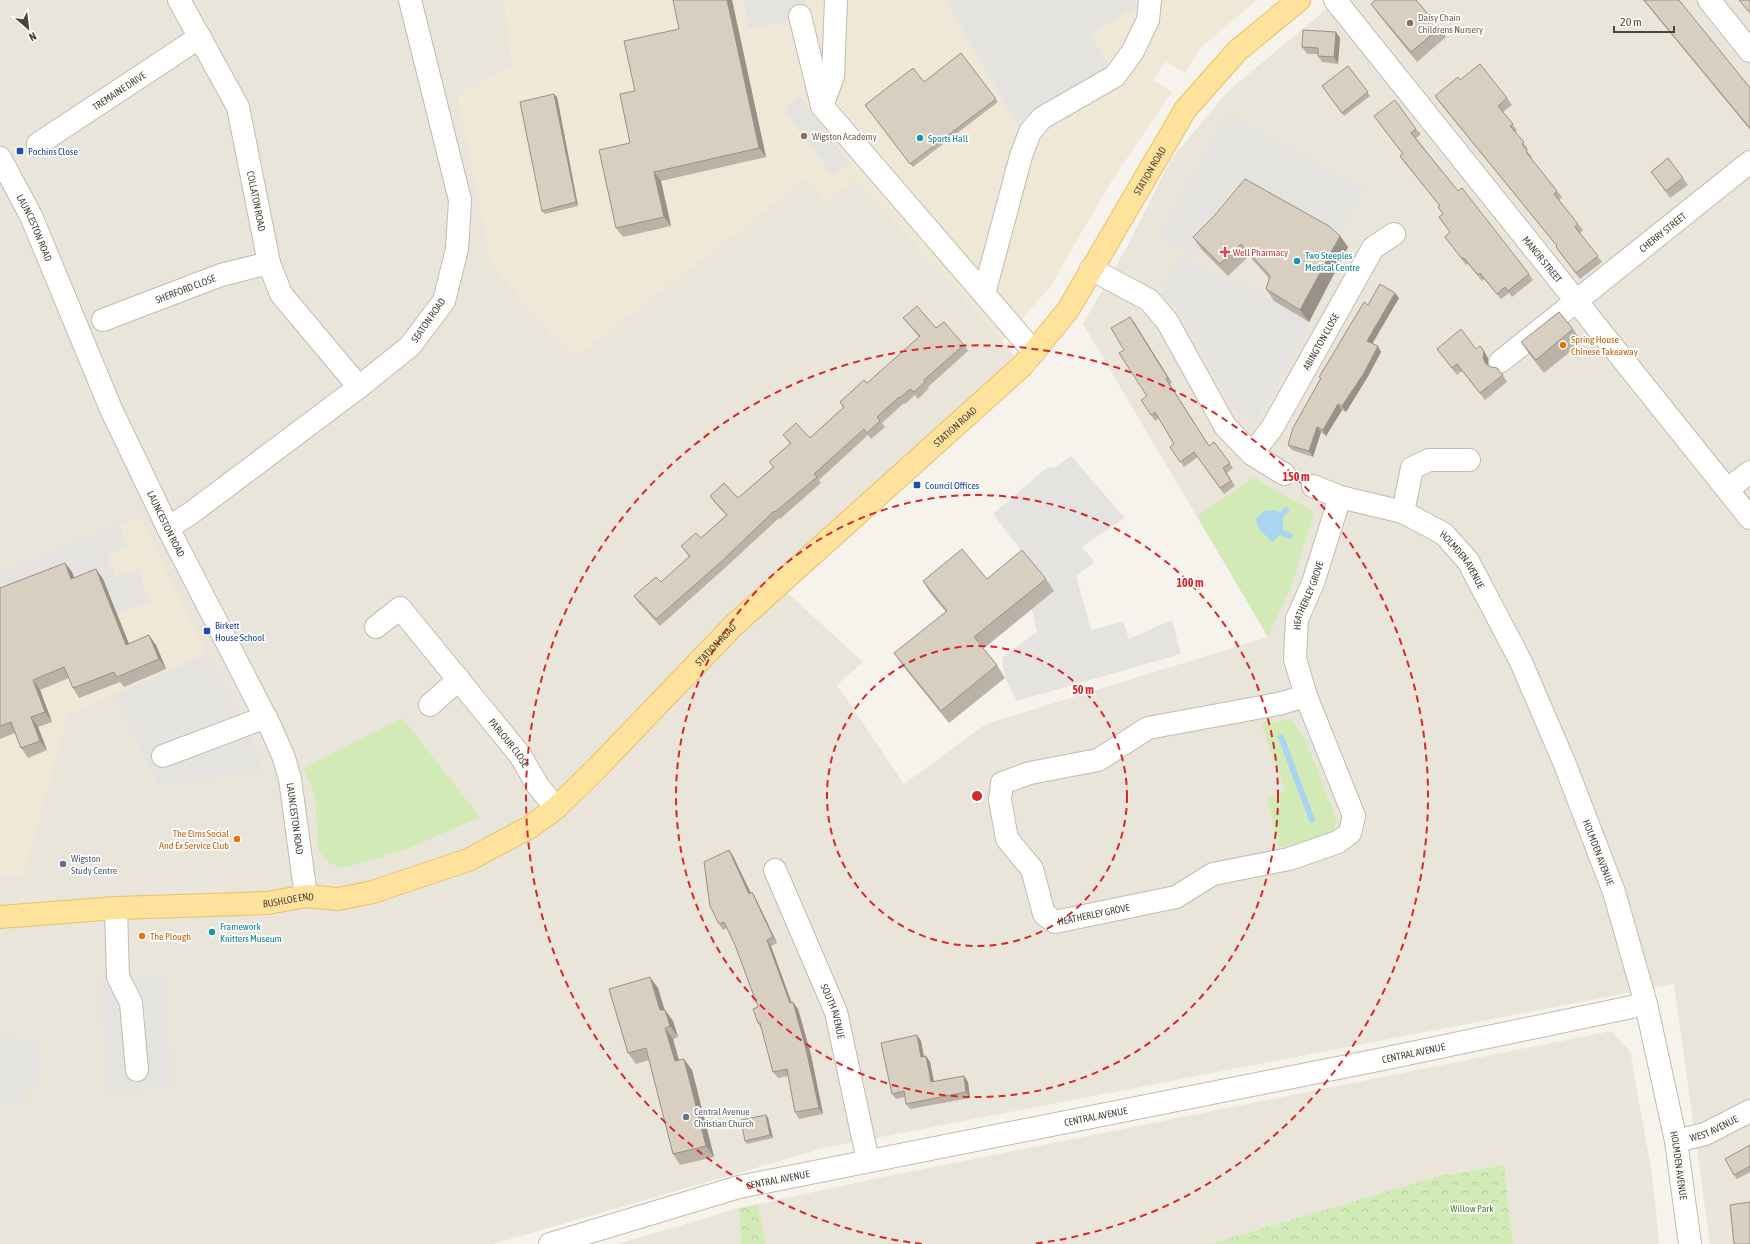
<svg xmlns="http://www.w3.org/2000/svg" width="1750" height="1244" font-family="'Asap Condensed',sans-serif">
<defs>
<pattern id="forest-crowns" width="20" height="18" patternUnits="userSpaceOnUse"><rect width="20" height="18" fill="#d2eab5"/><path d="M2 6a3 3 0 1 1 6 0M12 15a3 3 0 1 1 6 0" fill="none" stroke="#b6ca9c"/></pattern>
</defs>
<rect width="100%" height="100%" fill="#f6f3ec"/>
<g fill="#eae5da">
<polygon points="0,0 505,0 512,68 458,96 492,264 556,338 578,354 806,178 856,177 1002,341 1022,366 779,585 863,662 837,685 904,784 986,724 1268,637 1083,324 1129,243 1170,161 1227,92 1337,0 1750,0 1750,1244 1710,1244 1674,984 824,1148 493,1244 0,1244"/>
<polygon points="1611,1031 1630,1051 1652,1174 1659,1244 1513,1244 1504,1165 1439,1176 1210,1244 766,1244 758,1204 883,1177"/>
<polygon points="739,1208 741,1244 618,1244"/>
</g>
<g fill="#efe8d6">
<polygon points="505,0 1257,0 1199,49 1185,73 1166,61 1153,80 1172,92 1112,180 1050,287 1002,341 856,178 826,203 806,178 578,354 556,338 492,264 458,96 512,68"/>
<polygon points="139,517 207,654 68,714 24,874 0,875 0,574"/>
</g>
<g fill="#d2eab5">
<polygon points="1253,478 1315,512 1290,589 1268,637 1197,516"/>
<polygon points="402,718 480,817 402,851 343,868 328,863 318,849 315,795 303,768"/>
<polygon points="1291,719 1305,739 1337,820 1332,835 1279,848 1267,798 1285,792 1261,723"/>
</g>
<g fill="url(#forest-crowns)">
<polygon points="1504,1165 1513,1244 1210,1244 1439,1176"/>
<polygon points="758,1204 766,1244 741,1244 739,1208"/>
</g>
<g fill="#e5e3e0">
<polygon points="743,0 805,0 808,18 749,29"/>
<polygon points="945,0 1137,0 1140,5 1091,34 1115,76 1020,131"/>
<polygon points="799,96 850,164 833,176 783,108"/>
<polygon points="1228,114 1364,190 1337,238 1235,181 1193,256 1159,237"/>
<polygon points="1180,257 1274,301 1309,322 1256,420 1231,408 1185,314 1161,295"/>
<polygon points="1071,456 1125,518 1082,547 1095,562 1076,576 1091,630 1123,621 1129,639 1172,620 1181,654 1017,701 1005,678 1002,658 1037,632 1032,609 1031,563 993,514 1046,468 1056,467"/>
<polygon points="119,525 128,547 107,556 116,577 137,569 150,601 119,614 103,579 0,601 0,574"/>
<polygon points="207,654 256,753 262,770 158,785 115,694"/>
<polygon points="101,977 166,978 171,1087 106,1092"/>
<polygon points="0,1035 40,1043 41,1085 25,1085 26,1100 15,1104 0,1103"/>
</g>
<polygon fill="#a9d4f2" points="1276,510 1283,520 1283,533 1272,542 1258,528 1256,518 1264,511"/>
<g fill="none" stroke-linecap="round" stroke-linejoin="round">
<g stroke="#a9d4f2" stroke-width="6">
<polyline points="1280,516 1286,510"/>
<polyline points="1283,533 1290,536"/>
<polyline points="1281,737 1312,820"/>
</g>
<g stroke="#c2bbae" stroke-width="24">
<g id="minor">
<path id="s1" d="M179 0 238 107 269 263 281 294 359 387"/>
<path id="s2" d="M1335 0 1750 518"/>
<polyline points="1709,0 1750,51"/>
<polyline points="800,16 822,106 1034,352"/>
<polyline points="822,106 833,76 836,0"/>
<path id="s3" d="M38 144 200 37"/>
<path id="s4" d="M0 158 31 216 111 409 168 528 271 728 284 758 290 779 306 896"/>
<polyline points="1091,269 1149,300 1167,321 1225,426 1252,454 1284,474"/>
<polyline points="984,294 1021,156 1030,132 1042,118 1115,76 1133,51 1148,20 1150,0"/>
<path id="s5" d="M103 320 221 275 269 263"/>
<path id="s6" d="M1500 362 1750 162"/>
<path id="s7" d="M1252 454 1272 428 1373 248 1394 234"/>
<path id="s8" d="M1313 486 1340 497 1403 512 1444 534 1468 561 1521 662 1564 762 1614 892 1646 1004 1676 1141 1690 1244"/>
<polyline points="1728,489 1750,472"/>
<polyline points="1403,512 1412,468 1429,460 1469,460"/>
<polyline points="168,528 191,513 359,387 410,346 444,301 457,249 460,200 410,0"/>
<path id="s9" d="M376 627 400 608 520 755 538 786 556 808"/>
<path id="s10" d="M1306 696 1278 704 1148 728 1098 760 1030 773 1002 783 1000 800 1007 839 1032 869 1044 914 1055 922 1176 897 1213 874 1289 859 1338 842 1350 833 1354 816 1306 696 1295 659 1297 619 1313 583 1340 497"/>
<polyline points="430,705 459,679"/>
<polyline points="163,756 266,717"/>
<path id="s11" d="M775 870 836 1012 868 1161"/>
<polyline points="116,908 118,977 131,1003 137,1070"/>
<path id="s12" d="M1676 1141 1705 1134 1750 1111"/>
<path id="s13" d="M550 1244 739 1187 1383 1059 1646 1004"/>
</g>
</g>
<g stroke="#e6c16a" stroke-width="24">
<g id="major">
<path id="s14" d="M0 917 116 908 268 903 306 896 338 899 373 892 468 860 530 827 556 808 596 769 734 625 1022 366 1068 310 1185 110 1237 51 1299 0"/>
</g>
</g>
<use href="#minor" stroke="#fff" stroke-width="22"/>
<use href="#major" stroke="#ffe39c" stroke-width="22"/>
</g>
<g fill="#bab2a6">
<polygon points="673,0 732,0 766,157 661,181 671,226 623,237 616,228 630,143 635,91 679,29"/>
<polygon points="1374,0 1416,0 1440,28 1446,37 1417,62 1378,14 1371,4 1375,1"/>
<polygon points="1643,0 1679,0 1750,88 1750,130"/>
<polygon points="1340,38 1338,64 1322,62 1318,56 1318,54 1307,54 1302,47"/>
<polygon points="961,53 998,102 913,167 865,105 924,82"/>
<polygon points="1348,66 1370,96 1344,116 1322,86"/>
<polygon points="1460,80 1507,98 1512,105 1503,112 1517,130 1515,132 1528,149 1526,150 1532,157 1530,158 1557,191 1562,197 1559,200 1583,230 1580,233 1602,262 1580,279 1560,253 1556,247 1557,246 1439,102 1435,96"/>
<polygon points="557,97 578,206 545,214 542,211"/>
<polygon points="1378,122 1416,129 1421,134 1416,138 1458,191 1529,274 1533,280 1512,297 1509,293 1501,299 1484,279 1482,281 1468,264 1466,265 1445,237 1450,232 1439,217 1443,214 1438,207 1440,206 1404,162 1400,156 1403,154"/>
<polygon points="1668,158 1688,185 1670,198 1651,172"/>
<polygon points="1340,236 1348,247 1309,322 1274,301 1266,289 1269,278 1249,256 1228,276 1201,249 1193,237"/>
<polygon points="1399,298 1372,343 1381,352 1367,378 1346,412 1342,410 1326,436 1321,432 1313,457 1292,450 1288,445 1321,379 1319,377 1368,305"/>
<polygon points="1130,317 1172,383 1170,384 1209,446 1214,442 1233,468 1227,473 1235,486 1224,494 1198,457 1184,467 1170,447 1174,444 1159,418 1155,421 1151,415 1147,396 1124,350"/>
<polygon points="903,318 936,328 964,345 968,351 928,387 929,388 918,399 915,395 905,404 904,403 882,423 885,427 871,439 868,435 819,480 821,483 780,519 779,518 726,567 660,626 638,602 634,596 661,582 689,557 681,546 701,538 726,515 714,502 710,496 738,498 773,467 769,462 790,444 783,435 810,438 843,408 840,402 867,383 919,337 908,324"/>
<polygon points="1573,329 1582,342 1544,373 1529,354 1521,342"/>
<polygon points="1437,349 1476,349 1488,358 1488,365 1503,375 1507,382 1485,400 1462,371 1457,375"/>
<polygon points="65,563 72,572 74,578 96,569 103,579 129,644 156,645 166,669 124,687 120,682 79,698 73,688 69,678 40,690 52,722 38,727 47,750 28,758 21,748 15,733 0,739 0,588"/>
<polygon points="987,579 1046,579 1054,591 983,649 997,665 1005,678 949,723 903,666 894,653 946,612 931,594 923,581"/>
<polygon points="729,850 733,856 751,893 756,899 777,943 771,946 792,1003 798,1009 811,1055 823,1114 799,1119 795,1112 788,1076 778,1078 773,1072 762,1030 758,1023 758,1007 735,945 727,928 723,930 719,924"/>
<polygon points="658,988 664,1010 665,1010 673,1021 678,1037 673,1039 679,1060 692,1070 714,1157 680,1165 673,1154 649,1060 636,1064 628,1053"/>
<polygon points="921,1041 924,1057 926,1056 930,1062 934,1081 964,1076 968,1082 970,1098 910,1109 906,1104 905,1097 896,1099 892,1094"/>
<polygon points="766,1115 768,1118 773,1138 747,1144 745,1141"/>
<polygon points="1750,1145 1750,1172 1737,1179 1734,1175"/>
</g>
<g fill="#979187">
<polygon points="727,0 732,0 766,157 759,148"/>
<polygon points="1336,32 1340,38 1338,64 1334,57"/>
<polygon points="554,94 557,97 578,206 576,202"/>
<polygon points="654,172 661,181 671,226 664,217"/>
<polygon points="1340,236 1348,247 1309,322 1300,310"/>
<polygon points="1395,293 1399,298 1371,346 1367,341"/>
<polygon points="1130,317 1134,322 1172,383 1168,378"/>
<polygon points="1378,346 1381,352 1367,378 1346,412 1342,406"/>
<polygon points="1484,351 1488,358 1488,364 1491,370 1486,364 1483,358"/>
<polygon points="1338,404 1342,410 1326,436 1323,430"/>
<polygon points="1317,427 1321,432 1313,457 1309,451"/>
<polygon points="65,563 72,572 78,588 71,579"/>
<polygon points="96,569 103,579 133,654 126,645"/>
<polygon points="149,635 156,645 166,669 159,659"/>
<polygon points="33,680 40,690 52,722 45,712"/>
<polygon points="31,717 38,727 47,750 40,741"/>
<polygon points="729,850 733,856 754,900 749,894"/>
<polygon points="752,892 756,899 777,943 773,937"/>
<polygon points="767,940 771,946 794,1010 790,1003"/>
<polygon points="650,977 658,988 668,1021 660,1010"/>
<polygon points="793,1002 798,1009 811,1055 823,1114 819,1108"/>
<polygon points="665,1010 673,1021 678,1037 670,1026"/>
<polygon points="665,1028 673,1039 682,1072 675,1061"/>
<polygon points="917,1035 921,1041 925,1063 921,1057"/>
<polygon points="926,1056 930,1062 935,1088 931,1082"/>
<polygon points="684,1059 692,1070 714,1157 706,1146"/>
<polygon points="964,1076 968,1082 970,1098 966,1092"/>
<polygon points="766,1115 768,1118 773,1138 770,1135"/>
</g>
<g fill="#d8cfc1" stroke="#979187">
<polygon points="673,0 727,0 759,148 654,172 664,217 616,228 599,150 630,143 620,94 635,91 624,41 679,29"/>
<polygon points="1375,0 1416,0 1440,28 1411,52 1371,4"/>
<polygon points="1644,0 1679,0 1750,88 1750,126 1749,127"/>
<polygon points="1739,0 1750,0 1750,13"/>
<polygon points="1303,30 1336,32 1334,57 1318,56 1318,48 1302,47"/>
<polygon points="961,53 996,99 910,164 865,105 913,68 924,82"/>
<polygon points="1480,64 1507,98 1498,106 1513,124 1510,126 1524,142 1522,144 1527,151 1526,152 1557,191 1554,194 1578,224 1575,227 1598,256 1576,273 1556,247 1557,246 1435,96 1458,77 1460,80"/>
<polygon points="1348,66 1368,92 1342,113 1322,86"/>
<polygon points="554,94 576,202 542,211 520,102"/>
<polygon points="1395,100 1416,129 1411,133 1458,191 1462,188 1529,274 1508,291 1505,287 1497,294 1480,273 1478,275 1464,258 1462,259 1445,237 1450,232 1439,217 1443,214 1438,207 1440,206 1400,156 1403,154 1374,116"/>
<polygon points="1668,158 1683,178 1666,191 1651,172"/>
<polygon points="1245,179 1329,226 1340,236 1300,310 1266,289 1270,276 1241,244 1220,264 1193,237 1214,216"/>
<polygon points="1380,284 1395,293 1367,341 1378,346 1364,373 1342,406 1338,404 1323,430 1317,427 1309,451 1288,445 1293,428 1321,378 1319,377 1327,364 1364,302 1368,305"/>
<polygon points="917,306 936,328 944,322 964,345 924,380 925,382 914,392 910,389 900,398 899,397 877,417 880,421 867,433 864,429 814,474 817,477 775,512 774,511 722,561 656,619 634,596 656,577 661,582 690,556 681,546 696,533 701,538 727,515 710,496 724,483 738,498 774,467 769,462 791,443 783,435 796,423 810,438 844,407 840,402 864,380 867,383 920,336 903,318"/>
<polygon points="1559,312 1573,329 1536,360 1521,342"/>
<polygon points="1130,317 1168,378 1166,379 1209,446 1214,442 1230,463 1223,468 1231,481 1220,488 1194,452 1180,462 1170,447 1174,444 1155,412 1151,415 1141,400 1147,396 1119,353 1124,350 1111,328"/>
<polygon points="1461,329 1476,349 1480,346 1484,351 1483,358 1486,364 1491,367 1497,368 1503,375 1480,393 1457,364 1452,368 1437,349"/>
<polygon points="962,549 987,579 1022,550 1046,579 974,637 997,665 941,711 894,653 947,611 923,581"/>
<polygon points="65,563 71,579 96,569 126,645 149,635 159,659 117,677 114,672 73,688 64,667 33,680 45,712 31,717 40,741 21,748 11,722 0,726 0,588"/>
<polygon points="729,850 749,894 752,892 773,937 767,940 790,1003 793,1002 806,1049 819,1108 795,1112 787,1069 773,1072 760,1023 758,1023 753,1009 758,1007 735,945 724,922 719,924 710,906 704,862"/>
<polygon points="650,977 660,1010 665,1010 670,1026 665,1028 675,1061 684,1059 706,1146 673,1154 646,1048 628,1053 609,989"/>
<polygon points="917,1035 921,1057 926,1056 931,1082 964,1076 966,1092 906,1104 904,1091 892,1094 881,1043"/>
<polygon points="766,1115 770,1135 745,1141 741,1120"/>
<polygon points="1750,1145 1750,1166 1734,1175 1725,1159"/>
<polygon points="1750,1202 1750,1244 1734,1244 1730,1205"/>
</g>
<g fill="none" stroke="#d62828" stroke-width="2" stroke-dasharray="7 5">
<circle cx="977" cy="796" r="150"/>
<circle cx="977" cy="796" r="301"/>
<path d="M922 1244A451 451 0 1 1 1032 1244"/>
</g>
<g fill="#8d6e63" stroke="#fff" stroke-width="1.5">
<circle cx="1410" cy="23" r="4"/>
<circle cx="804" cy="136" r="4"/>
</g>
<g fill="#0f9aa8" stroke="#fff" stroke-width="1.5">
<circle cx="920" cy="138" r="4"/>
<circle cx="1297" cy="261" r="4"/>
<circle cx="212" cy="932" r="4"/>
</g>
<g fill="#1a4fb4" stroke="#fff" stroke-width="1.5">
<rect x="16" y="147" width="8" height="8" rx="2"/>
<rect x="913" y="481" width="8" height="8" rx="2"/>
<rect x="203" y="627" width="8" height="8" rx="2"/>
</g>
<path fill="#e0444e" stroke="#fff" stroke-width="1.5" d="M1223 246h4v4h4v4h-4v4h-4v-4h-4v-4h4z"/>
<g fill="#e8710a" stroke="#fff" stroke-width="1.5">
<circle cx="1563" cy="345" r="4"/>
<circle cx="237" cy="839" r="4"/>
<circle cx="142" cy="936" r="4"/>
</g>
<circle fill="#5c6f8a" stroke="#fff" stroke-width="1.5" cx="63" cy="864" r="4"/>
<circle fill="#6b7280" stroke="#fff" stroke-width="1.5" cx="686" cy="1117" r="4"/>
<g text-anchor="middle" stroke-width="3.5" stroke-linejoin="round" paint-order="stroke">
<g font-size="10" fill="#785e54" stroke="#fff" text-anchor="start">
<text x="1418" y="21">Daisy Chain<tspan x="1418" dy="12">Childrens Nursery</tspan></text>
<text x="812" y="140">Wigston Academy</text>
</g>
<g font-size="10" fill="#4b4439" stroke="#fff">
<text dy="4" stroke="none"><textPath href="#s3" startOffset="97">TREMAINE DRIVE</textPath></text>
<text dy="4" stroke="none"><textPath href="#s14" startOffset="1454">STATION ROAD</textPath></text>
<text dy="4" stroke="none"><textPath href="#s1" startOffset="218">COLLATON ROAD</textPath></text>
<text dy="4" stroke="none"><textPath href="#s4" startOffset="78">LAUNCESTON ROAD</textPath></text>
<text dy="4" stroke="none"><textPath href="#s6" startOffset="208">CHERRY STREET</textPath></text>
<text dy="4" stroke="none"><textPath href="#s2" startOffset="332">MANOR STREET</textPath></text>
<text dy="4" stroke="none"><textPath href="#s5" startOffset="88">SHERFORD CLOSE</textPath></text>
<text transform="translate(428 320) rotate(-55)" y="4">SEATON ROAD</text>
<text dy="4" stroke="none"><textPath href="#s7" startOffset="132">ABINGTON CLOSE</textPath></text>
<text dy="4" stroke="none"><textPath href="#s14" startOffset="1130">STATION ROAD</textPath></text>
<text dy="4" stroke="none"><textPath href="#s4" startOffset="402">LAUNCESTON ROAD</textPath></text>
<text dy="4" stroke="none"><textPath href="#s8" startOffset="172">HOLMDEN AVENUE</textPath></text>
<text dy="4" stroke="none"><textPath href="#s10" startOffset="1038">HEATHERLEY GROVE</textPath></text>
<text dy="4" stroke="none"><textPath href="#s14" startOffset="806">STATION ROAD</textPath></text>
<text dy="4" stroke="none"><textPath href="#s9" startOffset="204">PARLOUR CLOSE</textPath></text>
<text dy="4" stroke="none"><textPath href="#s4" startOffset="726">LAUNCESTON ROAD</textPath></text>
<text dy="4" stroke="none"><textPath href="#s8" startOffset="496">HOLMDEN AVENUE</textPath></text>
<text dy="4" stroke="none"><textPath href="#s14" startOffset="289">BUSHLOE END</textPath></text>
<text dy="4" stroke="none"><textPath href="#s10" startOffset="515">HEATHERLEY GROVE</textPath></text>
<text dy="4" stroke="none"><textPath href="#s11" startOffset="153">SOUTH AVENUE</textPath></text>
<text dy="4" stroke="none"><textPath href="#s13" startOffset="885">CENTRAL AVENUE</textPath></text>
<text dy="4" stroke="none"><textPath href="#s13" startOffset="561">CENTRAL AVENUE</textPath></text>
<text dy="4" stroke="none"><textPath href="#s12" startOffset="40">WEST AVENUE</textPath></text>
<text dy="4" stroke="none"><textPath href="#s8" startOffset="820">HOLMDEN AVENUE</textPath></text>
<text dy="4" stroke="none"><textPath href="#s13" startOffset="237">CENTRAL AVENUE</textPath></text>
</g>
<g font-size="10" fill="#0d838f" stroke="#fff" text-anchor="start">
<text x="928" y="142">Sports Hall</text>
<text x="1305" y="259">Two Steeples<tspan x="1305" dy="12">Medical Centre</tspan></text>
<text x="220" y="930">Framework<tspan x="220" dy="12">Knitters Museum</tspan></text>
</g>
<g font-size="10" fill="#164399" stroke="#fff" text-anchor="start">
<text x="28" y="155">Pochins Close</text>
<text x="925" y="489">Council Offices</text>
<text x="215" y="629">Birkett<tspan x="215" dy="12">House School</tspan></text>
</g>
<g font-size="10" fill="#be3a42" stroke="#fff" text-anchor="start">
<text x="1233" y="256">Well Pharmacy</text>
</g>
<g font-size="10" fill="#c56008" stroke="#fff" text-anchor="start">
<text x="1571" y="343">Spring House<tspan x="1571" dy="12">Chinese Takeaway</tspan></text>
<text x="229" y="837" text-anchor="end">The Elms Social<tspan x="229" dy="12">And Ex Service Club</tspan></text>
<text x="150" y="940">The Plough</text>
</g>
<g font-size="10" fill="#4e5e75" stroke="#fff" text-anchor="start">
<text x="71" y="862">Wigston<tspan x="71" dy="12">Study Centre</tspan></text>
</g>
<g font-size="10" fill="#5b616d" stroke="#fff" text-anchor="start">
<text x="694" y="1115">Central Avenue<tspan x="694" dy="12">Christian Church</tspan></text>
</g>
<g font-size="10" fill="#4a7f2a" stroke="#fff">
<text x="1472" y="1212">Willow Park</text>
</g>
</g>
<circle cx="977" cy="796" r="6" fill="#d62828" stroke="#fff" stroke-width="2"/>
<g font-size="12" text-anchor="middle" font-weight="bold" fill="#d62828" stroke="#fff" stroke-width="3.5" stroke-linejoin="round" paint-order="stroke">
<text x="1296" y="481">150 m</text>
<text x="1190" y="587">100 m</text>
<text x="1083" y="694">50 m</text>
</g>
<g transform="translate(28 28) rotate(152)" stroke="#ffffff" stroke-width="3" paint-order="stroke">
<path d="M0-3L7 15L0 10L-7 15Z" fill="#4b4439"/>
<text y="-6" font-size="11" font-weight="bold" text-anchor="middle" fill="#4b4439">N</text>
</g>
<path d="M1614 26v6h60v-6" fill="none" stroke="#4b4439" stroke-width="2"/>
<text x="1620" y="26" font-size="12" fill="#4b4439" stroke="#ffffff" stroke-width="3" paint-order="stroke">20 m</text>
</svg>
